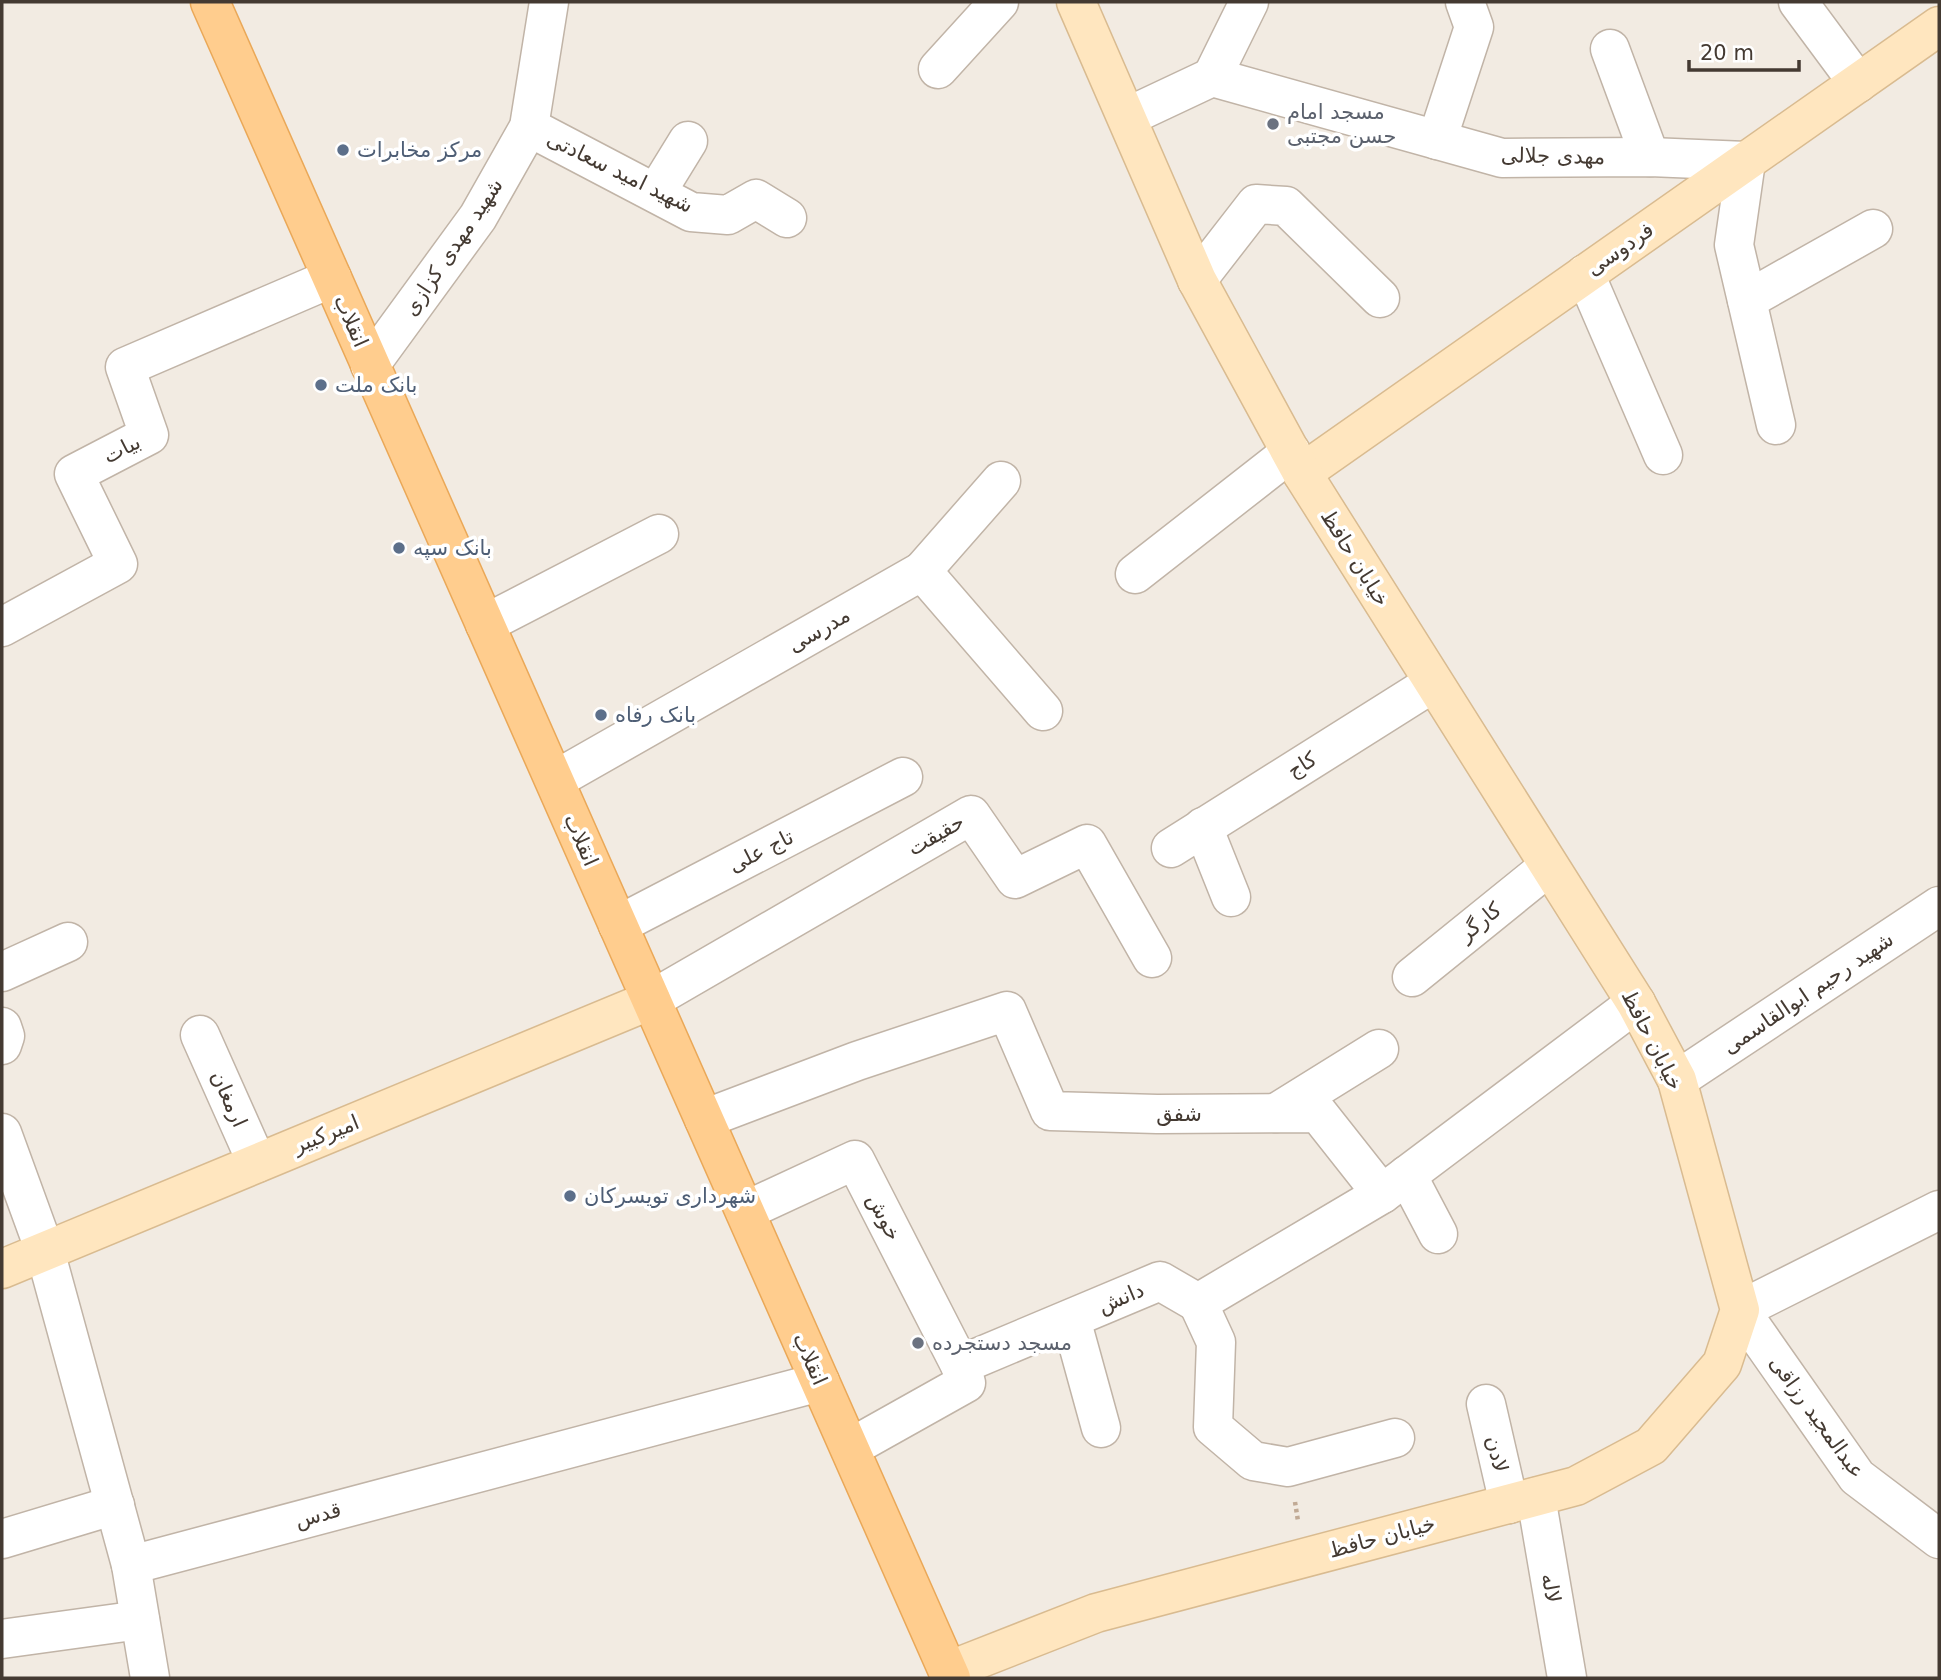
<svg xmlns="http://www.w3.org/2000/svg" width="1941" height="1680" font-family="'DejaVu Sans','Noto Naskh Arabic',sans-serif">
<rect width="100%" height="100%" fill="#f2ebe2"/>
<g fill="none" stroke-linecap="round" stroke-linejoin="round">
<g stroke="#c1b4a7" stroke-width="41">
<g id="street">
<polyline points="1798,2 1858,83"/>
<polyline points="1610,49 1650,157"/>
<polyline points="938,69 999,2"/>
<polyline points="1212,77 1249,2"/>
<polyline points="1127,117 1212,77 1502,158 1650,157 1746,161 1734,245 1776,425"/>
<polyline points="529,127 691,212 728,215 756,199 787,218"/>
<polyline points="1437,140 1474,27 1465,2"/>
<polyline points="656,193 688,141"/>
<polyline points="1585,274 1663,455"/>
<polyline points="1197,280 1256,204 1286,206 1380,298"/>
<polyline points="1747,300 1873,229"/>
<polyline points="370,365 478,217 529,127 549,2"/>
<polyline points="922,571 1001,481"/>
<polyline points="1135,574 1291,452"/>
<polyline points="485,624 659,534"/>
<polyline points="2,627 118,564 74,474 149,435 125,367 332,278"/>
<polyline points="555,780 922,571 1043,711"/>
<polyline points="1203,827 1231,897"/>
<polyline points="1171,848 1433,683"/>
<polyline points="618,925 903,777"/>
<polyline points="2,972 68,942"/>
<polyline points="1412,977 1548,867"/>
<polyline points="651,1000 971,815 1015,879 1087,844 1152,958"/>
<polyline points="2,1027 5,1036 2,1045"/>
<polyline points="200,1035 257,1163"/>
<polyline points="1677,1080 1939,906"/>
<polyline points="1276,1113 1379,1049"/>
<polyline points="704,1119 857,1061 1007,1011 1050,1111 1157,1114 1318,1113 1382,1194"/>
<polyline points="2,1133 45,1251 131,1565 150,1678"/>
<polyline points="1407,1175 1438,1234"/>
<polyline points="1939,1210 1740,1310 1857,1477 1939,1539"/>
<polyline points="745,1211 855,1160 960,1365 966,1383 850,1448"/>
<polyline points="1198,1303 1382,1194 1636,1003"/>
<polyline points="1198,1303 1216,1342 1213,1427 1253,1461 1288,1467 1395,1438"/>
<polyline points="1071,1319 1101,1428"/>
<polyline points="960,1365 1160,1281 1198,1303"/>
<polyline points="1486,1404 1509,1504"/>
<polyline points="1536,1497 1567,1678"/>
<polyline points="2,1539 115,1505"/>
<polyline points="131,1565 820,1382"/>
<polyline points="2,1639 140,1620"/>
</g>
</g>
<g stroke="#d9bb90" stroke-width="41">
<g id="secondary">
<polyline points="1302,473 1939,26"/>
<polyline points="2,1269 651,1000"/>
<polyline points="948,1671 1096,1613 1576,1486 1651,1446 1722,1364 1740,1310 1677,1080 1636,1003 1302,473 1197,280 1076,2"/>
</g>
</g>
<g stroke="#eaa858" stroke-width="41">
<polyline id="primary" points="210,2 951,1678"/>
</g>
<polyline stroke="#c1aa95" stroke-width="4.5" stroke-dasharray="3.5 3.5" stroke-linecap="butt" points="1295,1502 1298,1521"/>
<use href="#street" stroke="#fff" stroke-width="38"/>
<use href="#secondary" stroke="#ffe6bf" stroke-width="38"/>
<use href="#primary" stroke="#ffcd8e" stroke-width="38"/>
</g>
<g fill="#6b7280" stroke="#fff" stroke-width="2.5">
<circle cx="1273" cy="124" r="7"/>
<circle cx="918" cy="1343" r="7"/>
</g>
<g fill="#5c6f8a" stroke="#fff" stroke-width="2.5">
<circle cx="343" cy="150" r="7"/>
<circle cx="321" cy="385" r="7"/>
<circle cx="399" cy="548" r="7"/>
<circle cx="601" cy="715" r="7"/>
<circle cx="570" cy="1196" r="7"/>
</g>
<g text-anchor="middle" stroke-width="7" stroke-linejoin="round" paint-order="stroke">
<g font-size="21" fill="#5b616d" stroke="#fff" text-anchor="start">
<text x="1287" y="119">مسجد امام<tspan x="1287" dy="24">حسن مجتبی</tspan></text>
<text x="932" y="1350">مسجد دستجرده</text>
</g>
<g font-size="21" fill="#4e5e75" stroke="#fff" text-anchor="start">
<text x="357" y="157">مرکز مخابرات</text>
<text x="335" y="392">بانک ملت</text>
<text x="413" y="555">بانک سپه</text>
<text x="615" y="722">بانک رفاه</text>
<text x="584" y="1203">شهرداری تویسرکان</text>
</g>
<g font-size="21" fill="#443a32" stroke="#fff">
<text transform="translate(1553 156) rotate(1)" y="7">مهدی جلالی</text>
<text transform="translate(620 172) rotate(26)" y="7">شهید امید سعادتی</text>
<text transform="translate(453 247) rotate(-56)" y="7">شهید مهدی کزازی</text>
<text transform="translate(1620 249) rotate(-35)" y="7">فردوسی</text>
<text transform="translate(351 321) rotate(66)" y="7">انقلاب</text>
<text transform="translate(122 449) rotate(-27)" y="7">بیات</text>
<text transform="translate(1355 558) rotate(58)" y="7">خیابان حافظ</text>
<text transform="translate(819 630) rotate(-30)" y="7">مدرسی</text>
<text transform="translate(1302 765) rotate(-32)" y="7">کاج</text>
<text transform="translate(936 835) rotate(-30)" y="7">حقیقت</text>
<text transform="translate(581 840) rotate(66)" y="7">انقلاب</text>
<text transform="translate(761 851) rotate(-27)" y="7">تاج علی</text>
<text transform="translate(1480 922) rotate(-39)" y="7">کارگر</text>
<text transform="translate(1808 993) rotate(-34)" y="7">شهید رحیم ابوالقاسمی</text>
<text transform="translate(1652 1040) rotate(63)" y="7">خیابان حافظ</text>
<text transform="translate(229 1099) rotate(66)" y="7">ارمغان</text>
<text x="1179" y="1121">شفق</text>
<text transform="translate(326 1134) rotate(-22)" y="7">امیرکبیر</text>
<text transform="translate(884 1217) rotate(63)" y="7">خوش</text>
<text transform="translate(1121 1298) rotate(-23)" y="7">دانش</text>
<text transform="translate(810 1359) rotate(66)" y="7">انقلاب</text>
<text transform="translate(1817 1417) rotate(54)" y="7">عبدالمجید رزاقی</text>
<text transform="translate(1497 1454) rotate(77)" y="7">لادن</text>
<text transform="translate(318 1515) rotate(-15)" y="7">قدس</text>
<text transform="translate(1382 1537) rotate(-15)" y="7">خیابان حافظ</text>
<text transform="translate(1551 1588) rotate(80)" y="7">لاله</text>
</g>
</g>
<rect width="1941" height="1680" fill="none" stroke="#443a32" stroke-width="7"/>
<path d="M1689 60v10h110v-10" fill="none" stroke="#443a32" stroke-width="3.5"/>
<text x="1700" y="60" font-size="21" fill="#443a32" stroke="#ffffff" stroke-width="5" paint-order="stroke">20 m</text>
</svg>
